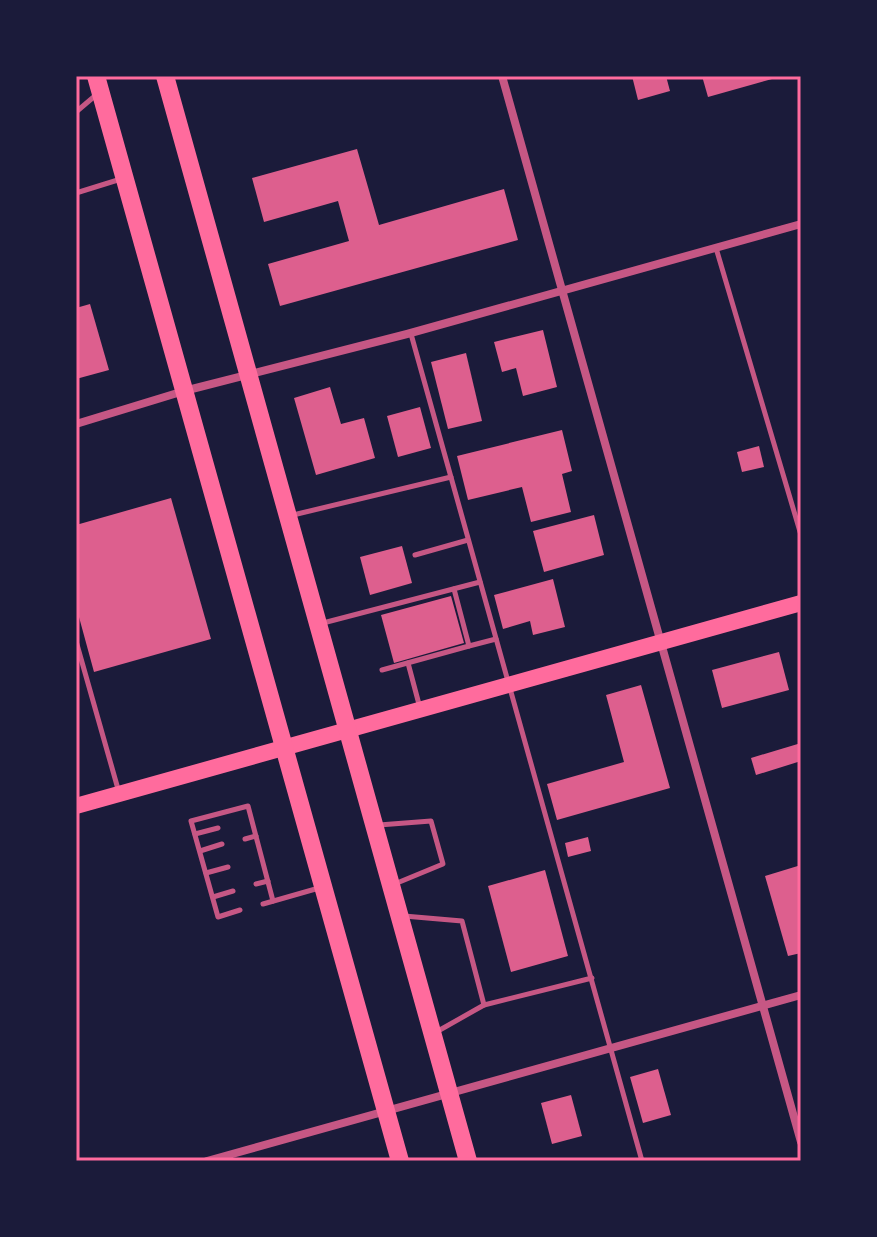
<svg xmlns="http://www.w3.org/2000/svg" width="877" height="1237" font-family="'Source Sans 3',sans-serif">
<rect width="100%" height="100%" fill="#1b1b3a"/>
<g fill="#dd5f8e">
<polygon points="632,76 666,76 670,91 638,100"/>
<polygon points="702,76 772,76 772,79 708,97"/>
<polygon points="357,149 379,225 504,189 518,240 280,306 268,264 349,241 338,201 264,222 252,178"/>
<polygon points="90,304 109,370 76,379 76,308"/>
<polygon points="543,330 557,387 523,396 516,368 502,372 494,342"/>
<polygon points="466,353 482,421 448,429 431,362"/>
<polygon points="330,387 341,424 364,418 375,458 316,475 294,398"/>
<polygon points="420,407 431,448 398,457 387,416"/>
<polygon points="562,430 572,471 562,474 571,512 531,522 522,487 468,500 457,456"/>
<polygon points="759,446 764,467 742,472 737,452"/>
<polygon points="171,498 211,639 94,672 76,606 76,525"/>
<polygon points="594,515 604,555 544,572 533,531"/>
<polygon points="402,546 412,583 370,595 360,557"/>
<polygon points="553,579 565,627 533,635 530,621 503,629 494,595"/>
<polygon points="451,596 464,643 394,663 381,615"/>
<polygon points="779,652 789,690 722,708 712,670"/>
<polygon points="641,685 670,788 557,820 547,784 624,762 606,695"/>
<polygon points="801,743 801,761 756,775 751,758"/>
<polygon points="588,837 591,851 568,857 565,843"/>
<polygon points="801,865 801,953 788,956 765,876"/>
<polygon points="545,870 568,956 511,972 488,886"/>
<polygon points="658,1069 671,1115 643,1123 630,1077"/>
<polygon points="571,1095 582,1136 552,1144 541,1103"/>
</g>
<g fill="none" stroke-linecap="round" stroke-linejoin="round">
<g stroke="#c65784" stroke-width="5">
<polyline points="76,112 96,95"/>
<polyline points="76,193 121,179"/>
<polyline points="716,248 801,535"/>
<polyline points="411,334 642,1161"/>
<polyline points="293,515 451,477"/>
<polyline points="415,555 468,540"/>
<polyline points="323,623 480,582"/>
<polyline points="76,641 118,789"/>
<polyline points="469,646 496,639"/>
<polyline points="408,663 420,708"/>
<polyline points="382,670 469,646 454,589"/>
<polyline points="379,825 431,821 443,864 397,883"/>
<polyline points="195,834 218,828"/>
<polyline points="245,839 256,836"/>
<polyline points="200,851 222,844"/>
<polyline points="206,873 228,867"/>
<polyline points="256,884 268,881"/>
<polyline points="213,897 233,891"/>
<polyline points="263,904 319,888"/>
<polyline points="240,910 218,917 191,821 248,806 273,901"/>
<polyline points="404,916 462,921 484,1005 438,1031"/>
<polyline points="484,1005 592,978"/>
</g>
<g stroke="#c65784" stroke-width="8">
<polyline points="502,76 801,1142"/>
<polyline points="76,424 184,391 407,334 801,224"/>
<polyline points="207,1161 801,995"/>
</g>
<polyline stroke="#ff6b9d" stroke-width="16" points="76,806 801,603"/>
<g stroke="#ff6b9d" stroke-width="18">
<polyline points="96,76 400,1161"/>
<polyline points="165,76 468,1161"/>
</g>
</g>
<rect width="877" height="1237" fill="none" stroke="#1b1b3a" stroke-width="156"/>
<rect x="78" y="78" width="721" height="1081" fill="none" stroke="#ff6b9d" stroke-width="3"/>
</svg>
